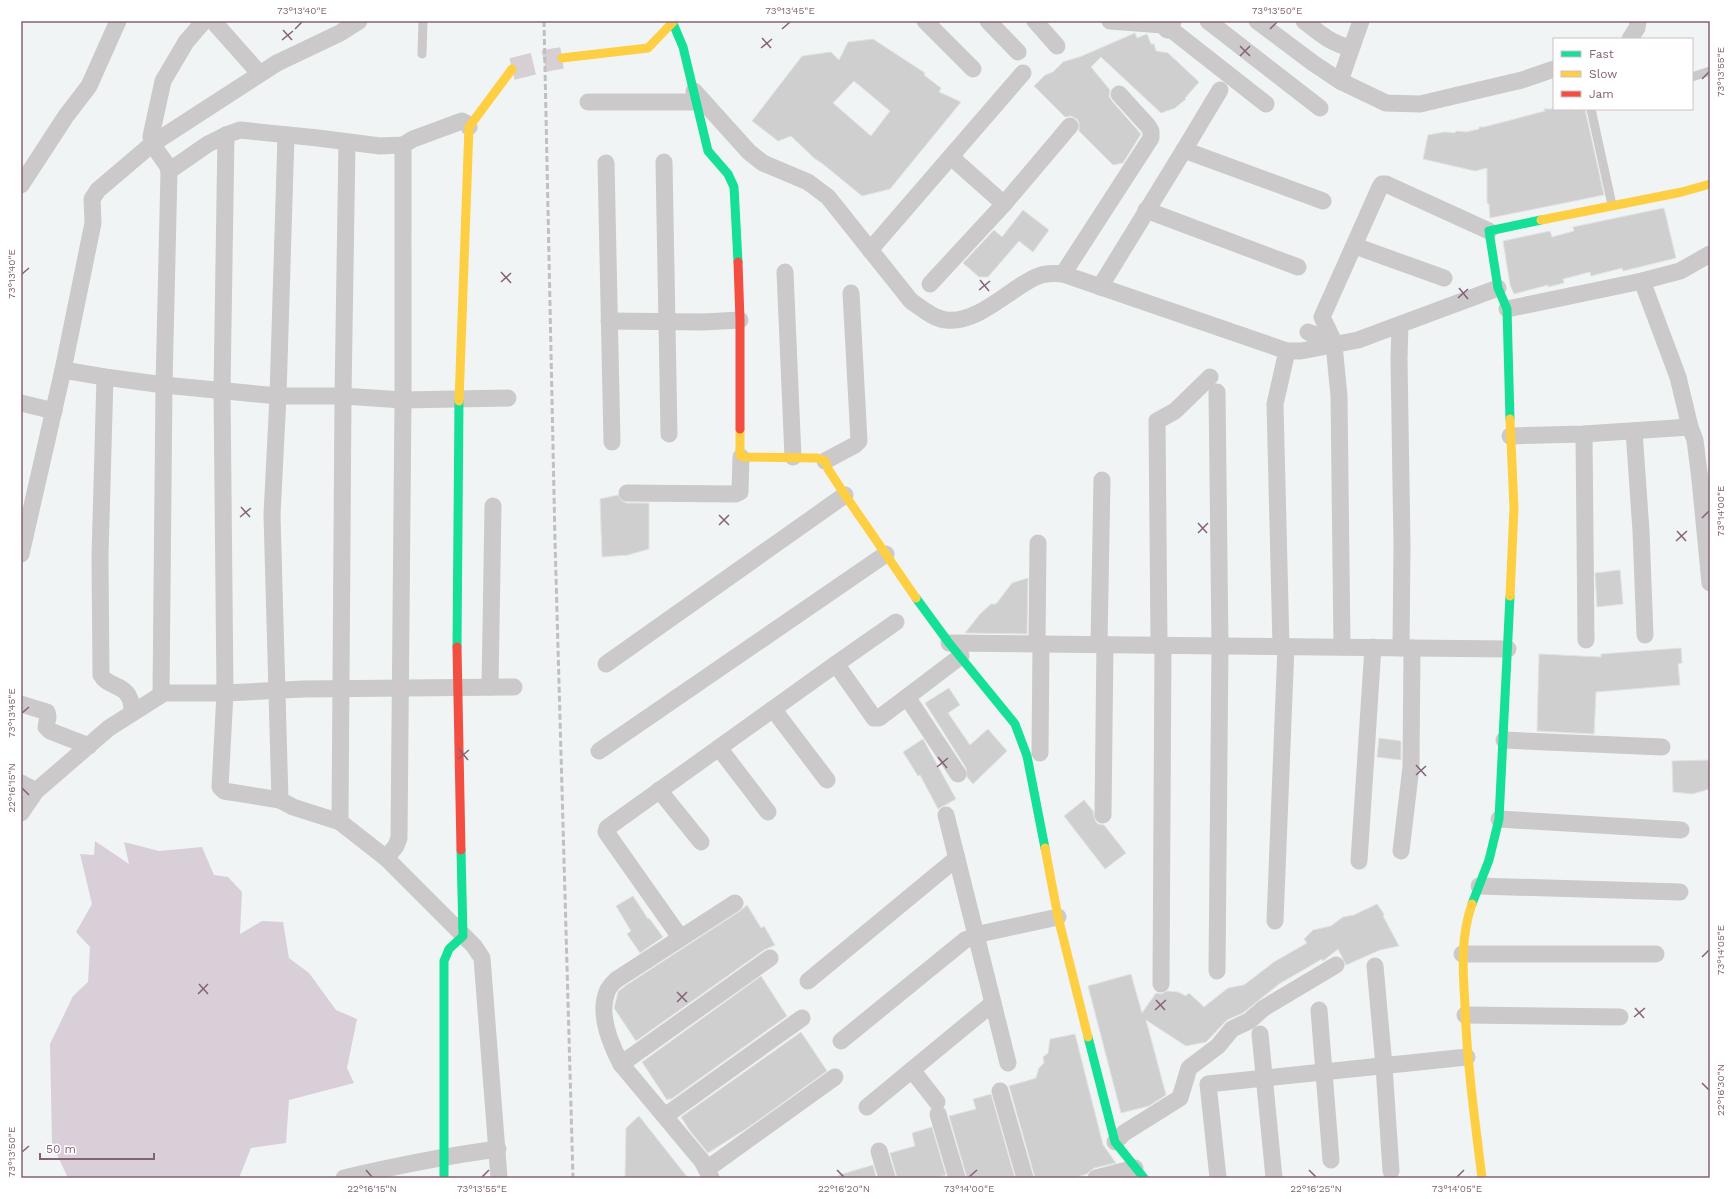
<svg xmlns="http://www.w3.org/2000/svg" width="1731" height="1199" font-family="'Work Sans',sans-serif">
<rect width="100%" height="100%" fill="#f1f4f4"/>
<polygon fill="#d9cfd8" points="95,841 129,864 124,842 159,851 202,847 214,875 228,877 242,892 240,934 262,921 283,922 289,958 309,973 336,1010 357,1019 347,1068 354,1083 289,1100 286,1143 251,1148 239,1178 68,1178 52,1144 50,1044 73,996 88,982 90,947 76,932 92,904 80,854 94,855"/>
<g fill="#d0cfd0" stroke="#e1e3e3" fill-rule="evenodd">
<polygon points="1135,33 1137,38 1147,34 1151,44 1154,44 1156,51 1168,53 1199,82 1185,98 1186,99 1175,108 1161,113 1101,57 1091,67 1110,90 1109,96 1112,101 1141,134 1123,163 1113,165 1079,131 1079,123 1077,119 1071,116 1065,117 1034,86 1045,75 1053,72 1063,62 1082,56"/>
<path d="M873 39 925 73 924 75 941 88 939 92 961 102 890 189 862 196 823 164 814 158 791 136 778 141 752 121 802 56 831 52 839 60 848 42ZM854 81 890 111 871 136 833 103Z"/>
<polygon points="1544,109 1585,109 1604,195 1490,218 1489,204 1487,203 1487,168 1475,171 1423,159 1428,135 1445,132 1454,133 1457,131 1466,132 1479,129 1479,127 1484,127 1545,111"/>
<polygon points="1664,208 1676,258 1623,271 1622,268 1591,276 1590,272 1563,279 1564,283 1548,287 1548,285 1514,294 1510,285 1503,241 1550,231 1552,237 1574,231 1573,227"/>
<polygon points="1023,210 1049,230 1033,252 1019,241 988,277 979,277 963,263 994,230 1002,237"/>
<polygon points="618,495 622,501 627,503 649,503 649,549 628,555 602,557 600,499"/>
<polygon points="1620,570 1623,604 1597,607 1595,573"/>
<polygon points="1028,578 1027,634 965,633 980,614 991,604 996,604 1012,583"/>
<polygon points="1681,648 1682,663 1678,664 1680,685 1596,692 1594,734 1537,731 1539,654 1601,657 1601,654"/>
<polygon points="949,688 960,705 948,713 970,745 988,729 1007,751 973,784 967,777 966,768 925,703"/>
<polygon points="1379,738 1401,741 1401,760 1377,757"/>
<polygon points="923,739 956,799 938,809 920,775 918,776 903,752"/>
<polygon points="1710,760 1710,789 1692,794 1673,792 1672,761"/>
<polygon points="1084,800 1093,811 1095,820 1098,824 1104,825 1126,853 1105,869 1064,816"/>
<polygon points="633,896 648,919 649,918 663,937 640,953 627,934 631,931 616,906"/>
<polygon points="1377,904 1384,914 1383,916 1399,946 1380,950 1346,965 1338,949 1323,961 1322,959 1279,984 1243,1013 1227,1020 1206,1042 1186,1046 1146,1020 1166,1095 1149,1106 1121,1113 1088,986 1131,974 1142,1013 1156,993 1161,994 1167,991 1178,992 1186,996 1189,993 1204,1007 1228,988 1244,985 1274,962 1307,943 1304,939 1313,930 1331,926 1343,917 1354,915"/>
<polygon points="747,905 761,928 764,926 775,945 764,950 636,1041 614,1008 618,992 625,986 740,911"/>
<polygon points="761,976 787,1016 670,1100 670,1098 667,1100 642,1062"/>
<polygon points="801,1032 827,1071 749,1127 708,1153 690,1131 681,1117"/>
<polygon points="1075,1034 1103,1145 1116,1163 1094,1168 1087,1174 1073,1178 1035,1178 1009,1086 1036,1078 1039,1068 1044,1063 1043,1057 1048,1053 1050,1039"/>
<polygon points="991,1094 1015,1178 967,1178 949,1116 976,1109 973,1099"/>
<polygon points="639,1116 688,1178 625,1178 626,1128"/>
<polygon points="932,1127 946,1175 936,1178 897,1178 890,1153 915,1146 912,1133"/>
<polygon points="873,1165 876,1177 839,1178 839,1175"/>
</g>
<g fill="none" stroke-linecap="round" stroke-linejoin="round">
<polyline stroke="#d6cfd4" stroke-width="22" stroke-dasharray="22 11" stroke-linecap="butt" points="512,69 549,60 562,58"/>
<g stroke="#cbc9ca" stroke-width="9">
<polyline points="422,54 423,21"/>
<polyline points="1692,77 1710,71"/>
<polyline points="1591,109 1612,205"/>
</g>
<g stroke="#cbc9ca" stroke-width="17">
<polyline points="213,21 260,74"/>
<polyline points="359,21 340,33 277,63 152,144 167,165 169,171 208,144 226,135 240,130 318,138 380,146 403,145 413,139 462,121 468,124 469,127"/>
<polyline points="925,21 973,69"/>
<polyline points="988,21 1018,52"/>
<polyline points="1035,21 1057,46"/>
<polyline points="1110,21 1163,25 1167,30"/>
<polyline points="1173,21 1171,27 1173,31 1266,104"/>
<polyline points="1208,21 1320,108"/>
<polyline points="1257,21 1313,63 1340,81 1386,103 1420,104 1522,80 1554,69"/>
<path d="M1304 21C1319 33 1332 44 1351 48"/>
<polyline points="1630,39 1637,28 1638,21"/>
<polyline points="1340,81 1361,21"/>
<path d="M694 91 749 152 763 163 808 182 828 197 911 301C921 308 934 319 946 320 978 324 1009 289 1036 277 1044 273 1054 273 1063 274L1287 351H1301L1358 340 1498 288"/>
<polyline points="588,102 696,102"/>
<polyline points="226,135 222,390 225,693 220,787 224,791 280,800"/>
<polyline points="286,135 278,396 272,515 280,800 293,807 340,822"/>
<polyline points="347,142 343,396 403,400 508,398"/>
<polyline points="1184,150 1220,90"/>
<polyline points="951,157 1004,204"/>
<polyline points="664,162 669,434"/>
<polyline points="606,163 612,442"/>
<polyline points="21,185 66,116 89,86 118,21"/>
<polyline points="1146,210 1298,267"/>
<polyline points="1355,246 1444,278"/>
<polyline points="870,250 1023,73"/>
<polyline points="785,272 793,457"/>
<polyline points="1063,274 1151,138 1151,131 1148,126 1119,94"/>
<polyline points="1642,281 1678,377 1690,427"/>
<polyline points="930,284 1004,204 1070,126"/>
<polyline points="1100,287 1184,150 1323,201"/>
<polyline points="1507,309 1642,281 1680,271 1710,254"/>
<polyline points="609,321 704,322 740,320"/>
<polyline points="1400,325 1399,359 1402,545 1401,648"/>
<polyline points="1308,332 1334,342 1322,317 1380,187 1382,184 1386,184 1489,231"/>
<polyline points="1334,345 1339,396 1342,647"/>
<polyline points="63,370 105,377 164,385 278,396 343,396 340,822 386,858 474,946 482,958 499,1178"/>
<path d="M105 377 100 556 101 675C107 686 124 685 129 697 132 702 132 708 132 713"/>
<polyline points="1217,392 1220,645 1217,971"/>
<polyline points="21,403 54,411"/>
<polyline points="1634,431 1641,531 1645,635"/>
<polyline points="1584,434 1586,640"/>
<polyline points="1510,436 1584,434 1690,427 1695,440 1700,480 1710,583"/>
<polyline points="825,461 855,445 859,441 851,293"/>
<polyline points="627,493 736,494 740,492 741,457"/>
<polyline points="21,554 63,370 93,223 92,199 98,190 152,144 151,136 163,81 186,42 204,21"/>
<polyline points="949,643 1508,649"/>
<polyline points="1037,643 1038,543"/>
<polyline points="1099,644 1102,480"/>
<polyline points="1159,644 1157,421 1175,411 1210,377"/>
<polyline points="1281,646 1275,404 1287,351"/>
<polyline points="606,664 845,495"/>
<polyline points="836,664 874,718 879,718 907,697"/>
<polyline points="490,687 493,506"/>
<polyline points="161,694 164,385 169,171"/>
<polyline points="21,704 47,712 48,717 46,727 50,731 89,746"/>
<polyline points="773,709 827,780"/>
<polyline points="1504,740 1662,747"/>
<polyline points="719,748 768,812"/>
<polyline points="599,751 886,554"/>
<polyline points="1040,753 1041,643"/>
<polyline points="958,774 907,697 961,656"/>
<polyline points="21,783 36,791"/>
<polyline points="659,790 701,842"/>
<polyline points="21,813 36,791 109,728 164,693 225,693 303,689 514,687"/>
<polyline points="946,815 1008,1063"/>
<polyline points="1103,815 1105,644"/>
<polyline points="1499,819 1681,830"/>
<polyline points="1401,851 1411,767 1412,648"/>
<polyline points="386,858 396,846 399,838 403,400 403,145"/>
<polyline points="1359,861 1373,647"/>
<polyline points="1479,886 1680,892"/>
<polyline points="1275,921 1286,646"/>
<polyline points="680,937 606,832 607,828 836,664 896,622"/>
<polyline points="1462,954 1656,954"/>
<polyline points="1375,966 1384,1066 1391,1171"/>
<polyline points="808,981 957,858"/>
<polyline points="1161,984 1163,645"/>
<polyline points="1319,1010 1331,1160"/>
<polyline points="1465,1015 1620,1017"/>
<polyline points="1260,1034 1274,1178"/>
<polyline points="841,1041 965,940 984,933 1058,917"/>
<polyline points="621,1064 770,958"/>
<polyline points="912,1070 937,1102"/>
<polyline points="1000,1091 1025,1178"/>
<polyline points="867,1107 993,1003"/>
<polyline points="938,1114 957,1178"/>
<polyline points="665,1116 802,1018"/>
<polyline points="1115,1142 1124,1133 1180,1098 1189,1068 1218,1046 1232,1029 1249,1021 1264,1008 1336,965"/>
<polyline points="879,1151 887,1178"/>
<polyline points="707,1169 835,1077"/>
<path d="M344 1178C395 1166 445 1156 498 1149"/>
<path d="M711 1178 702 1161 621 1064C611 1045 598 1014 607 992 608 988 613 983 616 980L735 903"/>
<polyline points="1096,1178 1135,1168"/>
<polyline points="1218,1178 1208,1084 1467,1057"/>
</g>
<g stroke="#16e098" stroke-width="9">
<polyline points="672,21 683,47 708,151 728,174 734,187 738,262"/>
<polyline points="1510,419 1507,309 1498,288 1489,231 1541,220"/>
<polyline points="916,598 949,643 1015,724 1027,756 1045,848"/>
<polyline points="457,647 459,401"/>
<polyline points="1472,904 1489,860 1499,819 1510,596"/>
<polyline points="1088,1037 1115,1142 1144,1178"/>
<polyline points="444,1178 444,961 449,949 463,936 461,850"/>
</g>
<g stroke="#ffcf43" stroke-width="9">
<polyline points="562,58 648,48 673,22"/>
<polyline points="1541,220 1682,192 1710,184"/>
<polyline points="459,401 469,127 512,69"/>
<polyline points="1510,419 1514,508 1510,596"/>
<polyline points="740,429 740,455 743,457 817,458 825,461 828,469 845,495 916,598"/>
<polyline points="1045,848 1058,917 1088,1037"/>
<path d="M1472 904C1460 938 1463 971 1465 1006 1467 1064 1475 1121 1482 1178"/>
</g>
<g stroke="#f24e42" stroke-width="9">
<polyline points="738,262 740,320 740,429"/>
<polyline points="457,647 461,850"/>
</g>
<polyline stroke="#c1bfc1" stroke-width="3" stroke-dasharray="6 3" stroke-linecap="butt" points="544,21 555,541 573,1178"/>
</g>
<path fill="none" stroke="#846176" stroke-width="1.5" d="M295 29 302 22M782 29 790 22M1270 29 1277 22M283 30 292 40M762 38 771 48M282 40 293 31M1240 46 1250 56M761 48 772 39M1240 56 1250 46M1702 79 1709 72M501 272 511 283M22 274 29 268M980 280 989 291M501 282 511 273M1459 288 1468 299M979 290 990 281M1458 298 1468 289M241 507 250 517M719 515 729 525M240 517 251 508M1702 518 1709 511M1198 523 1207 533M719 525 729 515M1677 531 1686 541M1198 533 1208 523M1676 541 1687 531M22 713 29 707M459 749 468 760M938 757 947 768M458 759 469 750M1416 765 1426 776M937 767 948 758M1416 775 1426 766M22 788 29 795M1702 957 1709 950M199 984 208 994M677 992 687 1002M198 994 208 984M1156 1000 1165 1010M677 1002 687 992M1635 1008 1644 1018M1155 1010 1166 1000M1634 1017 1645 1008M1702 1083 1709 1090M22 1152 29 1146M366 1170 372 1177M837 1170 844 1177M1309 1170 1316 1177M482 1177 489 1170M969 1177 977 1170M1457 1177 1464 1170"/>
<rect width="1731" height="1199" fill="none" stroke="#ffffff" stroke-width="44"/>
<rect x="1553" y="38" width="140" height="72" fill="#ffffff" stroke="#cec0c8"/>
<rect x="1561" y="51" width="20" height="6" fill="#16e098" stroke="#cec0c8"/>
<text x="1589" y="58" font-size="12" fill="#846176">Fast</text>
<rect x="1561" y="71" width="20" height="6" fill="#ffcf43" stroke="#cec0c8"/>
<text x="1589" y="78" font-size="12" fill="#846176">Slow</text>
<rect x="1561" y="91" width="20" height="6" fill="#f24e42" stroke="#cec0c8"/>
<text x="1589" y="98" font-size="12" fill="#846176">Jam</text>
<path d="M40 1153v6h114v-6" fill="none" stroke="#846176" stroke-width="2"/>
<text x="46" y="1153" font-size="12" fill="#846176" stroke="#ffffff" stroke-width="3" paint-order="stroke">50 m</text>
<rect x="22" y="22" width="1687" height="1155" fill="none" stroke="#846176" stroke-width="1.5"/>
<g font-size="10" text-anchor="middle" fill="#846176">
<text x="302" y="14">73°13'40"E</text>
<text x="790" y="14">73°13'45"E</text>
<text x="1277" y="14">73°13'50"E</text>
<text transform="translate(1720 72) rotate(-90)" y="4">73°13'55"E</text>
<text transform="translate(11 274) rotate(-90)" y="4">73°13'40"E</text>
<text transform="translate(1720 511) rotate(-90)" y="4">73°14'00"E</text>
<text transform="translate(11 713) rotate(-90)" y="4">73°13'45"E</text>
<text transform="translate(11 788) rotate(-90)" y="4">22°16'15"N</text>
<text transform="translate(1720 950) rotate(-90)" y="4">73°14'05"E</text>
<text transform="translate(1720 1090) rotate(-90)" y="4">22°16'30"N</text>
<text transform="translate(11 1152) rotate(-90)" y="4">73°13'50"E</text>
<text x="372" y="1192">22°16'15"N</text>
<text x="482" y="1192">73°13'55"E</text>
<text x="844" y="1192">22°16'20"N</text>
<text x="969" y="1192">73°14'00"E</text>
<text x="1316" y="1192">22°16'25"N</text>
<text x="1457" y="1192">73°14'05"E</text>
</g>
</svg>
